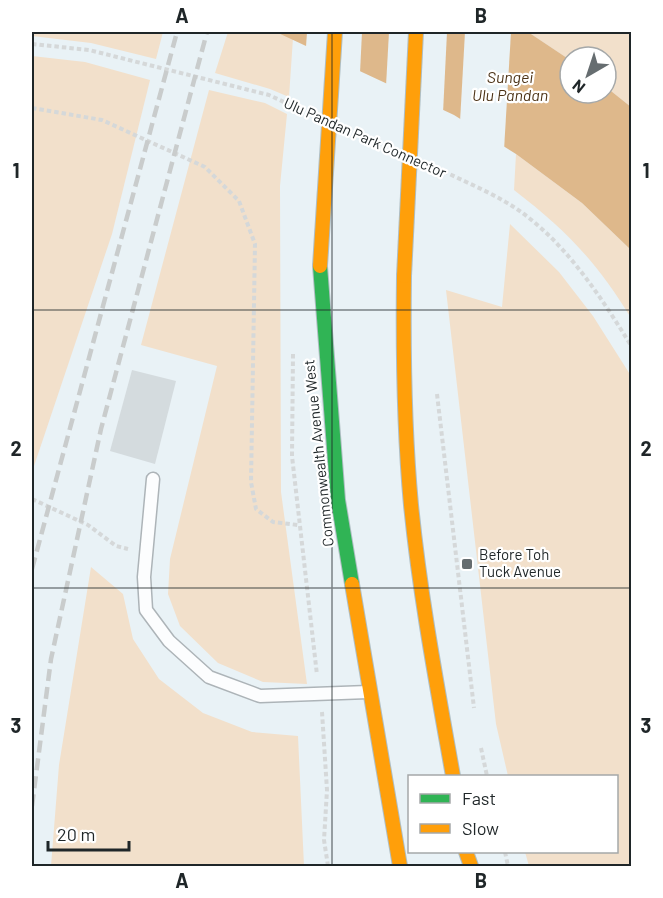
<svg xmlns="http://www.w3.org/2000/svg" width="663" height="898" font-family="Barlow,sans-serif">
<rect width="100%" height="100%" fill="#e9f2f6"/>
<g fill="#f2e0cb">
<polygon points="32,32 163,32 156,59 91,43 32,36"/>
<polygon points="228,32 276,32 293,38 289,97 270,89 215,73"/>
<polygon points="528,32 631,32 631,107 606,87 606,57 570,57 570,60"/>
<polygon points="32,56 85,62 150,80 112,234 32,472"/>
<polygon points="209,90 265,103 287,114 280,186 281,492 307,684 263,682 218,663 180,626 168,594 170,559 217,366 141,345"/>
<path d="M516 154 582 203 631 250V318C597 262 566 230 514 190Z"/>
<polygon points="510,224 559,272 593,316 631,376 631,866 529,866 525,852 616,852 616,776 508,776 496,724 446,290 502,307"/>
<polygon points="91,567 123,594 133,639 159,679 203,713 252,732 298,736 304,866 51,866 59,765"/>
</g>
<polygon fill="#deb88b" points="276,32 528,32 570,60 570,93 606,93 606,87 631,107 631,250 582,203 516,154 454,115"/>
<g fill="#e9f2f6">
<polygon points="307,32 362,32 360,73 306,47"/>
<polygon points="389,32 447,32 443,113 386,86"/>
<polygon points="465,32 511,32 504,150 460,122"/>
</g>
<polygon fill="#d4dbde" points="132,370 176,381 155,464 110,451"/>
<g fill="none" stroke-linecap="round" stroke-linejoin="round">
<g stroke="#adb4b8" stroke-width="15">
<polyline id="lane" points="153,479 144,577 146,610 169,641 209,677 260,696 368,692"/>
</g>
<g stroke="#afbec3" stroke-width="16">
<polyline id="fast" points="320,266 338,500 352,584"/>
</g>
<g stroke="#afbec3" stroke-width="16">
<g id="slow">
<path d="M404 276C403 352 404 429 411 505 420 596 437 686 453 776"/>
<polyline points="352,584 400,866"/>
<polyline points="466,852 471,866"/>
</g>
</g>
<g stroke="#d5d8d9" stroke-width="4" stroke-dasharray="4.5 3" stroke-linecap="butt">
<polyline points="32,44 89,50 269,95 301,110"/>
<polyline points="32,108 102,120 205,167 239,201 255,244 251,482 256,509 273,522 298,525"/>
<polyline points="357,134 381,144"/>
<path d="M437 168C459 179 483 189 504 201 560 233 599 294 632 347"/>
<polyline points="293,354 292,456 317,675"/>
<polyline points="437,394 474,708"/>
<polyline points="32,499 88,525 116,546 128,549"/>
<polyline points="322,712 327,790 324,840 328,866"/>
<polyline points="481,748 487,776"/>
<polyline points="505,852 508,866"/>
</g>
<use href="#lane" stroke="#fcfdfe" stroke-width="12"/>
<use href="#fast" stroke="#30b455" stroke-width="14"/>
<use href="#slow" stroke="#ff9f0a" stroke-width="14"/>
<g stroke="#c9cccc" stroke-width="4.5" stroke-dasharray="12 6" stroke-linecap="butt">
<polyline points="32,569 177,32"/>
<polyline points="32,806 51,659 101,429 207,32"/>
</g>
<g stroke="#afbec3" stroke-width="16" stroke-linecap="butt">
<g id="slow-bridge">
<polyline points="320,266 335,32"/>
<polyline points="404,276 416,32"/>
</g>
</g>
<use href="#slow-bridge" stroke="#ff9f0a" stroke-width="14"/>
</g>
<path fill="none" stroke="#1f2628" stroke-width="1.5" stroke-opacity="0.55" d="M332 32V866M32 310H632M32 588H632"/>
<rect fill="#666d70" stroke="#fff" stroke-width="2" x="461" y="558" width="12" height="12" rx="3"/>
<g text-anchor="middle" stroke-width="4.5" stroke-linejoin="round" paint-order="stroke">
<g font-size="15" fill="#1f2628" stroke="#fff">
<text transform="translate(365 138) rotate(24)" y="5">Ulu Pandan Park Connector</text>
<text transform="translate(319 453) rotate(-96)" y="5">Commonwealth Avenue West</text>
</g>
<g font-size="15" fill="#1f2628" stroke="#fff" text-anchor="start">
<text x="479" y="560">Before Toh<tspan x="479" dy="17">Tuck Avenue</tspan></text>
</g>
<g font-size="16" font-style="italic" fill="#4c3317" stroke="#fff">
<text x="510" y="83">Sungei<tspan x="510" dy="18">Ulu Pandan</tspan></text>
</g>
</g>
<rect width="663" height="898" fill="none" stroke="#ffffff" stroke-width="66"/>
<rect x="408" y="775" width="210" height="78" fill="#ffffff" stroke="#a5a8a9" stroke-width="1.5"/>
<rect x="420" y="794" width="30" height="9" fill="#30b455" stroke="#a5a8a9" stroke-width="1.5"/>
<text x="462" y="805" font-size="18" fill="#1f2628">Fast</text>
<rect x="420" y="824" width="30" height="9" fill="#ff9f0a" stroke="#a5a8a9" stroke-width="1.5"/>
<text x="462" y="835" font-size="18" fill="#1f2628">Slow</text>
<g transform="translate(588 75) rotate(219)"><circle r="28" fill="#ffffff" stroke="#a5a8a9" stroke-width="1.5"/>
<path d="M0-4.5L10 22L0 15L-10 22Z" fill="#666d70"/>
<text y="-9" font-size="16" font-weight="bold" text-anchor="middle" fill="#1f2628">N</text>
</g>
<path d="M48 841v9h81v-9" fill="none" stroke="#1f2628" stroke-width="3"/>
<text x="57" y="841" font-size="18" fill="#1f2628" stroke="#ffffff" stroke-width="4.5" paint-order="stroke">20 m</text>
<rect x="33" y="33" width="597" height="832" fill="none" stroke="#1f2628" stroke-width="2"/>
<g font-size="20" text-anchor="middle" font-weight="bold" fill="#1f2628">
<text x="182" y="23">A</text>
<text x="481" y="23">B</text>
<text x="16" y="178">1</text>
<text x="646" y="178">1</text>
<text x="16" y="456">2</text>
<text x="646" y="456">2</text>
<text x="16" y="733">3</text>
<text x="646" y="733">3</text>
<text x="182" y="888">A</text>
<text x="481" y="888">B</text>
</g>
</svg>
